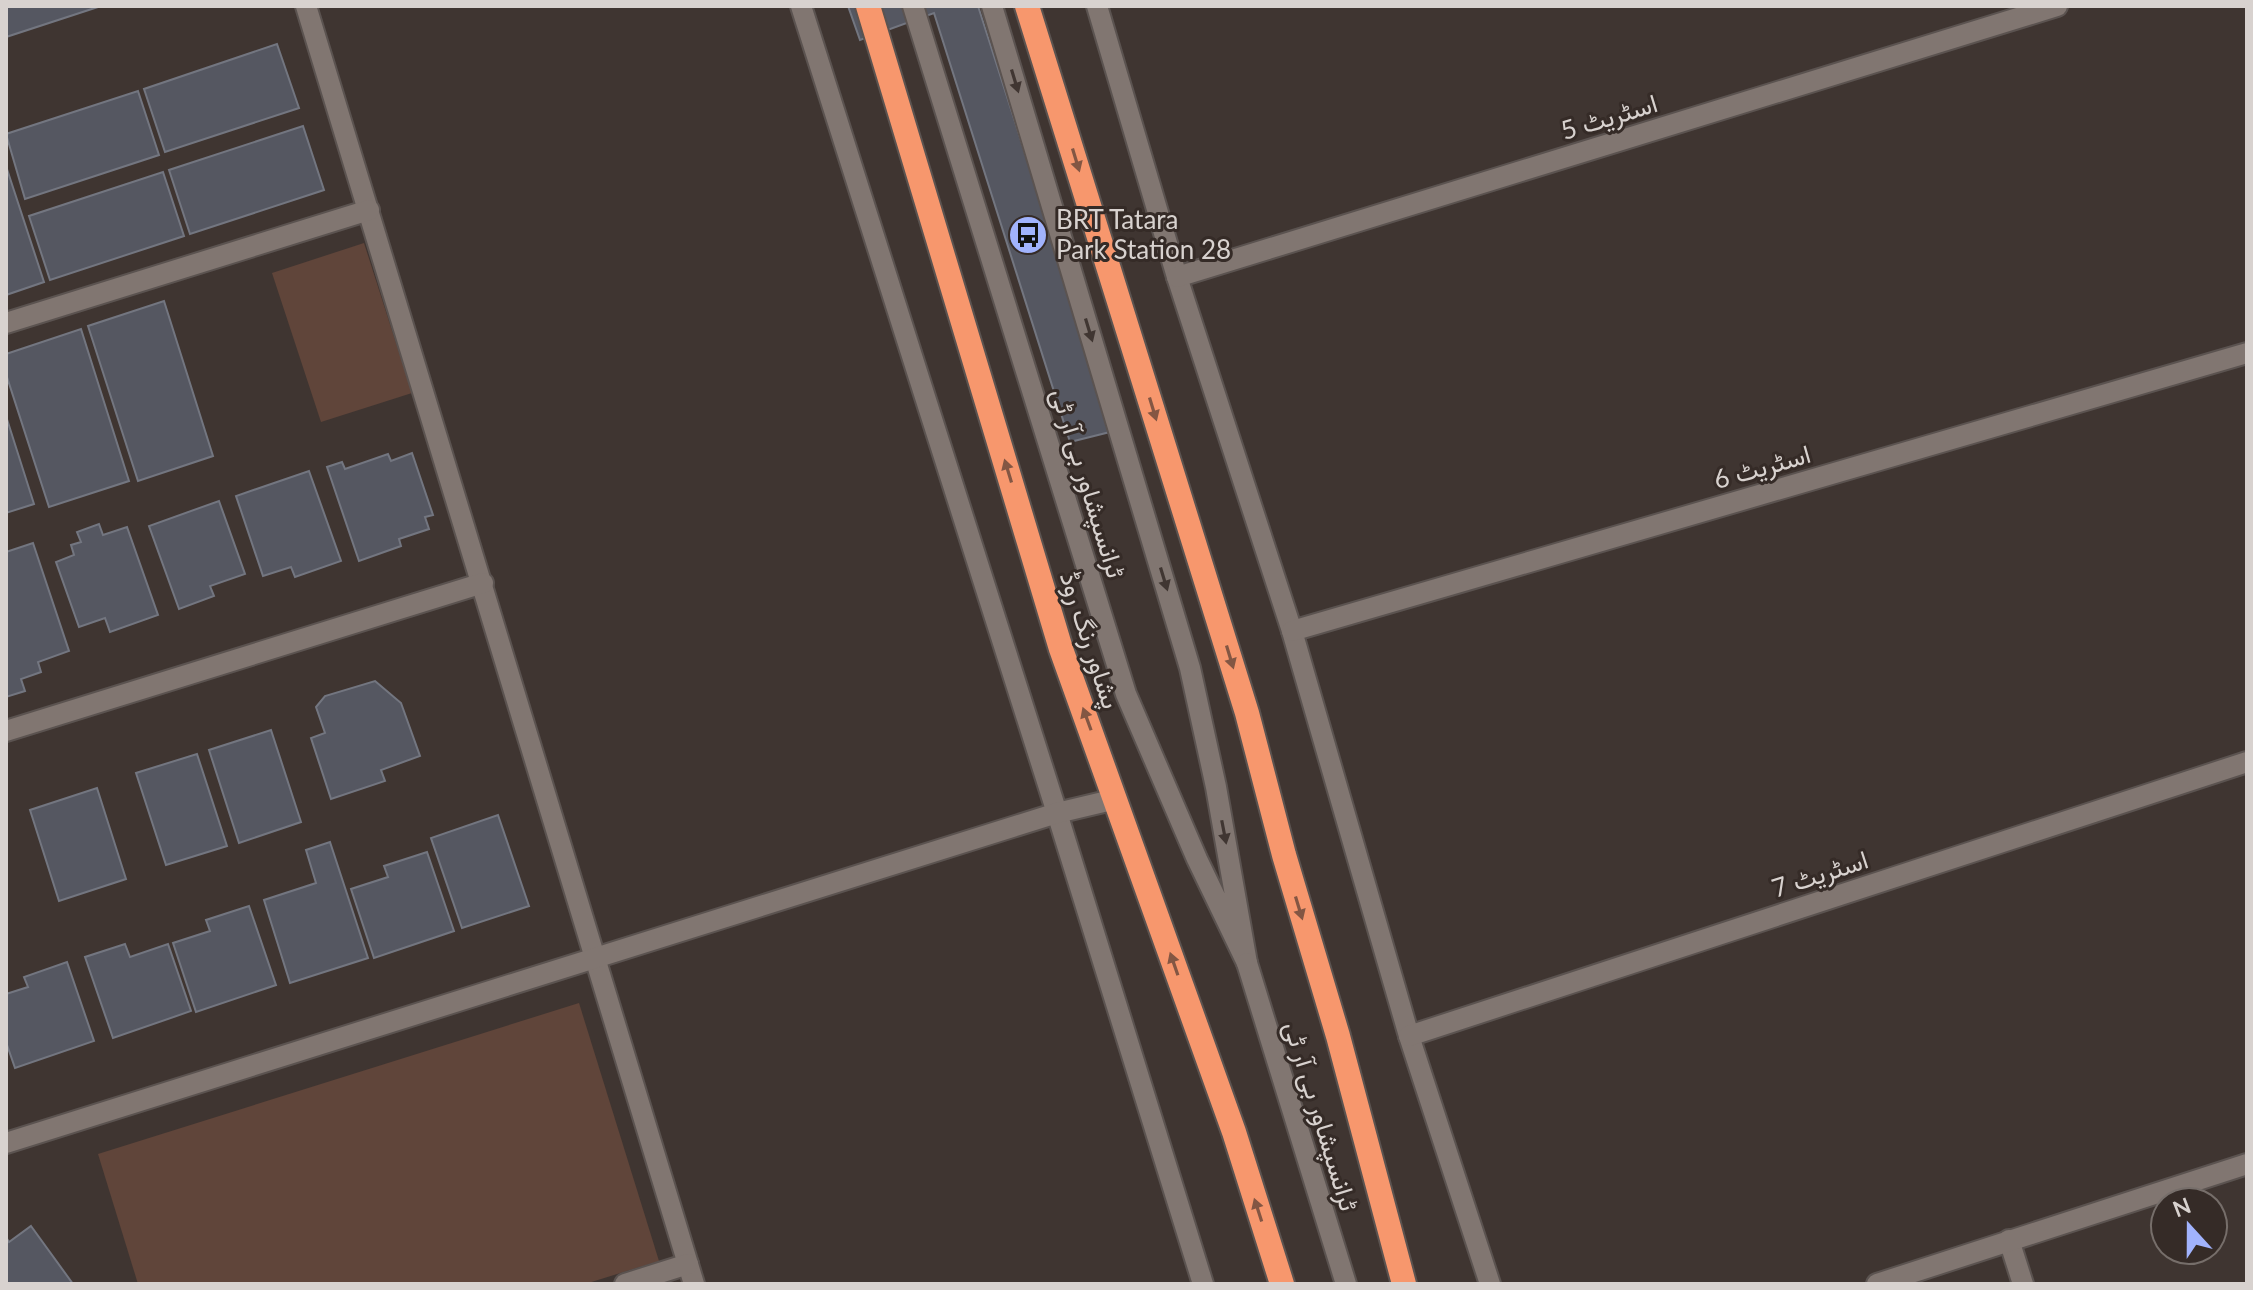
<svg xmlns="http://www.w3.org/2000/svg" width="2253" height="1290" font-family="Lato,Vazirmatn,sans-serif">
<rect width="100%" height="100%" fill="#3f3531"/>
<g fill="#60453a">
<polygon points="364,243 412,393 321,422 272,273"/>
<polygon points="579,1003 659,1261 585,1284 138,1284 98,1154"/>
</g>
<g fill="#555761" stroke="#737680" stroke-width="2">
<polygon points="6,6 101,6 6,37"/>
<polygon points="848,6 978,6 1114,431 1070,442 934,13 860,40"/>
<polygon points="277,44 299,108 165,152 144,89"/>
<polygon points="138,91 159,155 25,199 6,134"/>
<polygon points="303,126 324,190 190,234 169,170"/>
<polygon points="6,166 44,282 6,295"/>
<polygon points="163,172 184,236 50,280 29,216"/>
<polygon points="164,301 213,456 138,481 88,326"/>
<polygon points="81,329 129,481 49,507 6,374 6,354"/>
<polygon points="6,416 34,504 6,513"/>
<polygon points="412,453 433,515 425,517 429,529 399,539 401,546 359,561 327,467 342,462 345,469 388,454 391,461"/>
<polygon points="309,471 341,561 295,577 291,567 263,576 236,496"/>
<polygon points="219,501 245,574 210,586 214,596 179,609 149,526"/>
<polygon points="99,524 103,535 127,527 158,615 110,632 105,618 79,627 56,562 74,555 71,545 81,542 77,532"/>
<polygon points="33,543 69,651 38,662 41,672 21,679 25,691 6,697 6,552"/>
<polygon points="375,681 401,703 420,756 381,770 385,781 331,799 311,738 325,733 316,707 325,696"/>
<polygon points="271,730 301,822 239,843 209,750"/>
<polygon points="197,754 227,846 166,865 136,773"/>
<polygon points="97,788 126,879 59,901 30,810"/>
<polygon points="498,815 529,906 462,928 431,838"/>
<polygon points="330,842 368,958 290,983 264,900 316,883 306,850"/>
<polygon points="427,852 454,931 374,958 351,889 388,877 384,866"/>
<polygon points="249,906 276,985 196,1012 173,943 210,931 206,920"/>
<polygon points="125,944 130,957 168,944 191,1011 113,1038 85,957"/>
<polygon points="67,962 94,1041 15,1068 6,1042 6,994 28,987 24,977"/>
<polygon points="31,1226 73,1284 6,1284 6,1237 9,1242"/>
</g>
<g fill="none" stroke-linecap="round" stroke-linejoin="round">
<g stroke="#5b5350" stroke-width="24">
<g id="minor">
<polyline points="306,6 694,1284"/>
<polyline points="801,6 1057,813 1203,1284"/>
<polyline points="913,6 1126,694 1197,859 1247,963 1216,787 1190,668 992,6"/>
<polyline points="1097,6 1177,277 1292,631 1409,1036 1490,1284"/>
<polyline points="1177,277 2057,6"/>
<polyline points="6,323 369,210"/>
<polyline points="1292,631 2247,353"/>
<polyline points="6,731 483,583"/>
<polyline points="1247,963 1346,1284"/>
<polyline points="1409,1036 2247,762"/>
<polyline points="6,1143 1057,813 1116,799"/>
<polyline points="2009,1240 2023,1284"/>
<polyline points="625,1284 688,1264"/>
<polyline points="1877,1284 2247,1164"/>
</g>
</g>
<g stroke="#5b5350" stroke-width="28">
<g id="highway">
<polyline points="868,6 1061,649 1234,1132 1282,1284"/>
<polyline points="1027,6 1247,713 1284,855 1338,1036 1404,1284"/>
</g>
</g>
<use href="#minor" stroke="#817671" stroke-width="20"/>
<use href="#highway" stroke="#f7976d" stroke-width="24"/>
</g>
<defs><path id="oneway-solid" d="M-6-.8H1V-3.2L6.5 0L1 3.2V.8H-6Z" transform="scale(2)"/></defs>
<g fill="#403632">
<use href="#oneway-solid" transform="translate(1015 81) rotate(73)"/>
<use href="#oneway-solid" transform="translate(1089 330) rotate(73)"/>
<use href="#oneway-solid" transform="translate(1164 579) rotate(73)"/>
<use href="#oneway-solid" transform="translate(1224 832) rotate(79)"/>
</g>
<g fill="#835643">
<use href="#oneway-solid" transform="translate(1076 160) rotate(73)"/>
<use href="#oneway-solid" transform="translate(1153 409) rotate(73)"/>
<use href="#oneway-solid" transform="translate(1008 471) rotate(-107)"/>
<use href="#oneway-solid" transform="translate(1230 657) rotate(73)"/>
<use href="#oneway-solid" transform="translate(1087 719) rotate(-110)"/>
<use href="#oneway-solid" transform="translate(1299 908) rotate(73)"/>
<use href="#oneway-solid" transform="translate(1174 964) rotate(-109)"/>
<use href="#oneway-solid" transform="translate(1258 1210) rotate(-108)"/>
</g>
<defs>
<g id="bus-disc" transform="scale(2)"><circle r="9.5" fill="#a1b3fd" stroke="#352b27"/><path d="M-5-6H5V4H4V6H2V4H-2V6H-4V4H-5ZM-3.5-4V0h7V-4ZM-3.5 1.2v1.5H-2V1.2ZM2 1.2v1.5H3.5V1.2Z" fill="#111"/></g>
</defs>
<g fill-rule="evenodd">
<use href="#bus-disc" x="1028" y="235"/>
</g>
<g text-anchor="middle" stroke-width="6" stroke-linejoin="round" paint-order="stroke">
<g font-size="26" fill="#d8d2cf" stroke="#352b27">
<text transform="translate(1609 117) rotate(-17)" y="9">اسٹریٹ 5</text>
<text transform="translate(1762 467) rotate(-16)" y="9">اسٹریٹ 6</text>
<text transform="translate(1088 483) rotate(73)" y="9">ٹرانسپشاور بی آر ٹی</text>
<text transform="translate(1090 640) rotate(72)" y="9">پشاور رنگ روڈ</text>
<text transform="translate(1820 874) rotate(-18)" y="9">اسٹریٹ 7</text>
<text transform="translate(1321 1116) rotate(73)" y="9">ٹرانسپشاور بی آر ٹی</text>
</g>
<g font-size="26" fill="#d8d2cf" stroke="#352b27" text-anchor="start">
<text x="1056" y="229">BRT Tatara<tspan x="1056" dy="30">Park Station 28</tspan></text>
</g>
</g>
<rect width="2253" height="1290" fill="none" stroke="#d8d2cf" stroke-width="16"/>
<g transform="translate(2189 1226) rotate(339)"><circle r="38" fill="#352b27" stroke="#766e6a" stroke-width="2"/>
<path d="M0-6L14 30L0 20L-14 30Z" fill="#a1b3fd"/>
<text y="-12" font-size="22" font-weight="bold" text-anchor="middle" fill="#d8d2cf">N</text>
</g>
</svg>
